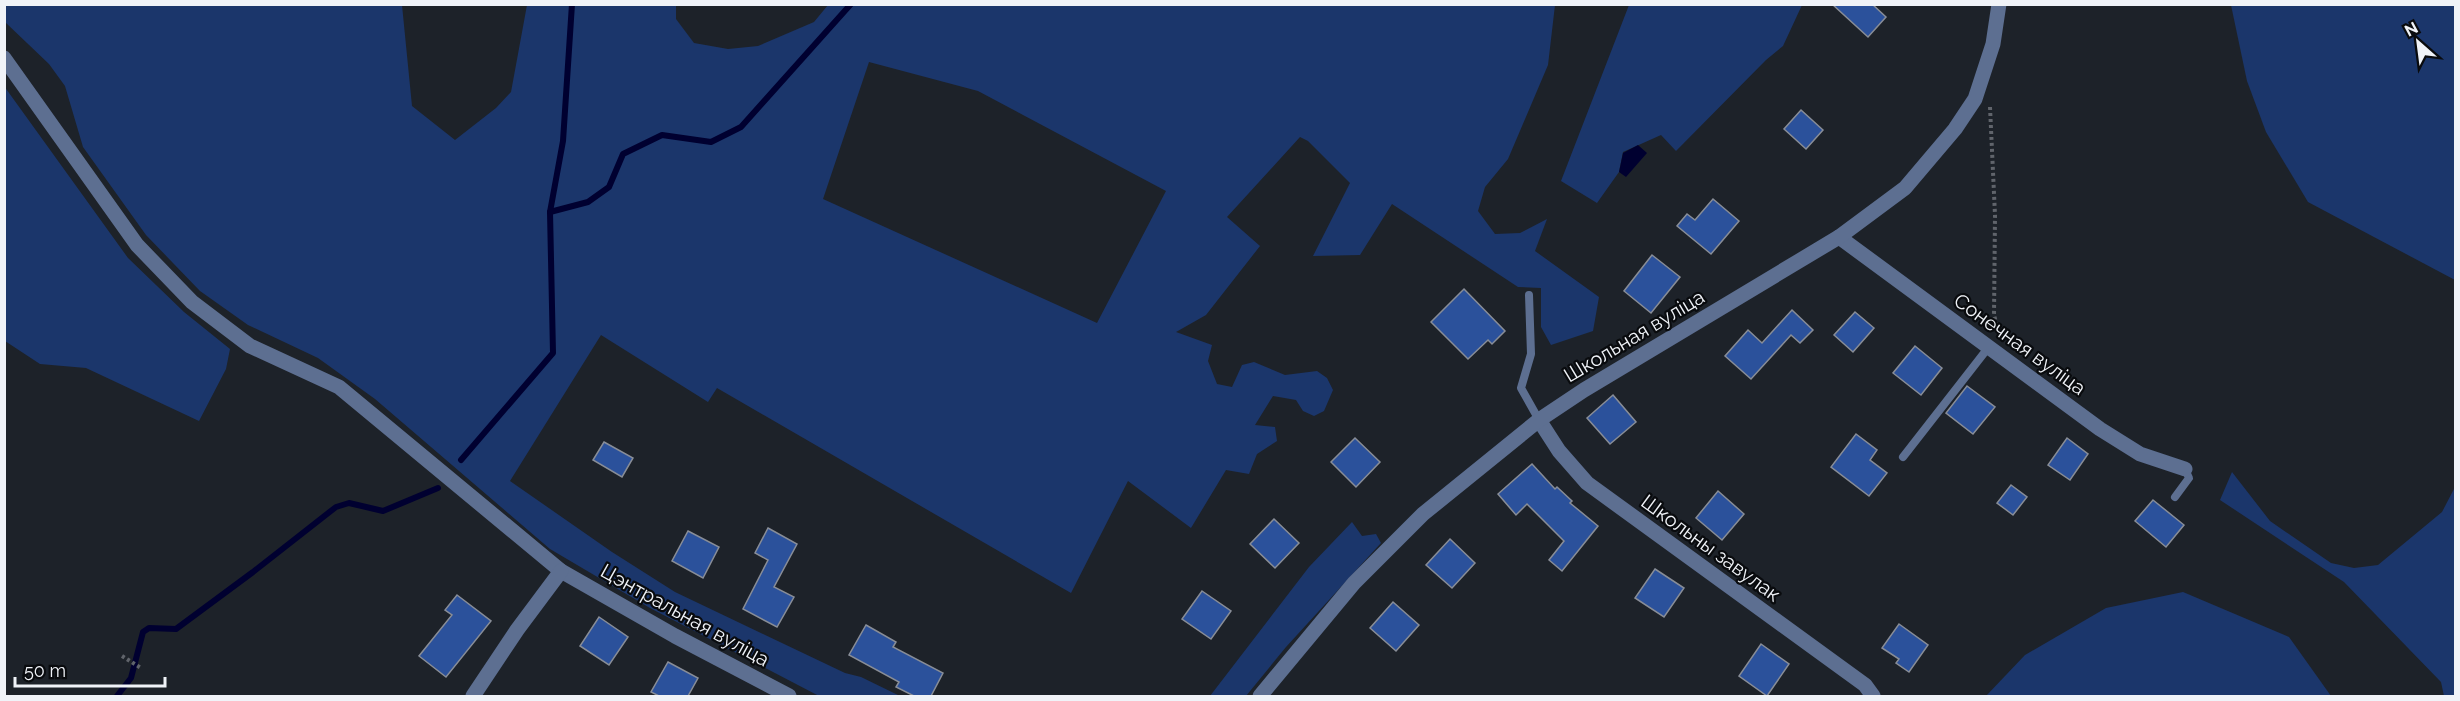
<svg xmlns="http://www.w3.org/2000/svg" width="2460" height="701" font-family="Raleway,sans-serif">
<rect width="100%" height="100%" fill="#1d2229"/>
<g fill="#1b366b" fill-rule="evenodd">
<path d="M4 5H402L412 106 455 140 496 108 511 92 527 5H676V19L694 43 728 49 758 46 814 22 828 5H1555L1548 65 1508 159 1485 187 1478 211 1495 234 1520 233 1547 219 1535 251 1599 297 1593 331 1551 345 1541 327V288L1518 287 1392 204 1360 255 1313 256 1350 183 1308 141 1300 137 1227 217 1260 246 1206 315 1176 332 1212 345 1208 361 1217 384 1232 387 1242 365 1254 362 1285 375 1317 371 1327 378 1333 390 1324 411 1314 416 1303 411 1296 400 1273 396 1255 425 1275 427 1277 441 1257 454 1249 474 1226 470 1191 528 1128 481 1071 593 717 388 708 402 601 335 510 481 612 552 675 592 845 673 861 677 900 696H819L650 608 550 549 375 399 318 358 248 325 200 291 146 235 83 147 65 86 49 64 5 22ZM869 62 978 91 1166 191 1097 323 823 199Z"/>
<polygon points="1629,5 1802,5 1783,46 1766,60 1676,151 1661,135 1623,152 1619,172 1597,203 1561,181"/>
<polygon points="2231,5 2455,5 2455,280 2308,202 2266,132 2247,81"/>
<polygon points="4,86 128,258 184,312 230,349 226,369 199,421 86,368 40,364 5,341"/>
<polygon points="2232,472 2270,521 2331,563 2354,568 2378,565 2442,512 2455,487 2455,696 2444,696 2441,682 2344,582 2220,500"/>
<polygon points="1352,522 1362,536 1376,534 1381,543 1286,647 1246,696 1210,696 1309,567"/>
<polygon points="2183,592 2289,637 2331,696 1986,696 2025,655 2106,608"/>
</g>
<polygon fill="#000030" points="1638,145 1647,153 1626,177 1619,172 1623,153"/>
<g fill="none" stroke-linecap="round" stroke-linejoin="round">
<g stroke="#000030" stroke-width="6">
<polyline points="550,212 588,202 609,187 623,154 662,135 711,142 741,127 851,4"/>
<polyline points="461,460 553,353 550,212 563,141 572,4"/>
<polyline points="117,696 131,678 143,632 149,628 176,629 253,572 336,507 349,503 383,511 438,488"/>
</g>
</g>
<g fill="#2b519b" stroke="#888d97" stroke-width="1.5">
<polygon points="1832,4 1872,4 1886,17 1868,37"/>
<polygon points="1801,110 1823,130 1806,149 1784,129"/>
<polygon points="1713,199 1739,221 1711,254 1677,226 1687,214 1695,220"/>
<polygon points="1652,255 1680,277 1651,313 1624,291"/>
<polygon points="1464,289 1505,331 1492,344 1488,340 1468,359 1431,322"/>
<polygon points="1792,310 1813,330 1800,343 1791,335 1751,379 1725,356 1748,330 1762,343"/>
<polygon points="1855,312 1874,328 1853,352 1834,335"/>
<polygon points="1915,346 1942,368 1921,395 1893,373"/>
<polygon points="1967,386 1995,407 1973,434 1946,413"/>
<polygon points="1613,395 1636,422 1610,444 1587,418"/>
<polygon points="1856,434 1877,450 1870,460 1887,473 1869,496 1831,467"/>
<polygon points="1355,438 1380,462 1356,487 1331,462"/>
<polygon points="2067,438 2088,454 2070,480 2048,465"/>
<polygon points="604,442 633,458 622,477 593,460"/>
<polygon points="1532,464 1555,489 1557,487 1572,501 1570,503 1598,526 1562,571 1549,560 1564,541 1527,504 1516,515 1498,494"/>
<polygon points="2011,485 2027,497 2013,515 1997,503"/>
<polygon points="1718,491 1744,514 1722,540 1696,518"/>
<polygon points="2153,500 2184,525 2166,547 2135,521"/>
<polygon points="1274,519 1299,543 1275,568 1250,544"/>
<polygon points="768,528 797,544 774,587 794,597 777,627 743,609 768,560 755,553"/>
<polygon points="688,531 719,547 703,578 672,561"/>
<polygon points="1450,539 1475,563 1452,588 1426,565"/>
<polygon points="1655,569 1684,588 1664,617 1635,598"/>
<polygon points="1202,591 1231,611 1211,639 1182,619"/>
<polygon points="457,595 491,621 446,677 419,656 452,615 445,610"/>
<polygon points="1393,602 1419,625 1396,651 1370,628"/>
<polygon points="599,617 628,637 609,665 580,646"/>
<polygon points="1899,624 1928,645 1909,672 1896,663 1899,659 1882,648"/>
<polygon points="866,625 896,642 893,647 943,673 931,696 914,696 896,687 899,682 849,655"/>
<polygon points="1761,644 1789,664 1767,696 1739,676"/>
<polygon points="668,662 698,678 688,696 659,696 651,692"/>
</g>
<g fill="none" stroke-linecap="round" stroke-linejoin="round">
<g stroke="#60646b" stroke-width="4" stroke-dasharray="3 3" stroke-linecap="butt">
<polyline points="1990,107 1995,215 1994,315 1999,333"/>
<polyline points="122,656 141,668"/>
</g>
<g stroke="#5d6f91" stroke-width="8">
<polyline points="1529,295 1531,354 1521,388 1539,420"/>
<polyline points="1903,457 1988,348"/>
<polyline points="2175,497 2189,478 2185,469"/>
</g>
<g stroke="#5d6f91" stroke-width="15">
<polyline points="4,58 137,245 192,302 250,346 339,387 561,571 675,636 789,696"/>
<polyline points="1839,237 2100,429 2140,454 2185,469"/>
<polyline points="1539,420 1559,451 1587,483 1865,685 1873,696"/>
<polyline points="473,696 517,630 561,571"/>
<polyline points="1260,696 1354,583 1423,514 1539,420 1584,390 1839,237 1905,188 1955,129 1975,99 1993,44 1999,4"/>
</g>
</g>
<g text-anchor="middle" stroke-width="4.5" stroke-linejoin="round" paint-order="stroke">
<g font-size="20" fill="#f0f3f8" stroke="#090b0e">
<text transform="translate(1634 336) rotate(-31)" y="7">Школьная вуліца</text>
<text transform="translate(2020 344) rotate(36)" y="7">Сонечная вуліца</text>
<text transform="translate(1711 548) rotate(36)" y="7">Школьны завулак</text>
<text transform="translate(685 615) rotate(29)" y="7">Цэнтральная вуліца</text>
</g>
</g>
<rect width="2460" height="701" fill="none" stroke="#f0f3f8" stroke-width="12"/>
<g transform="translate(2418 42) rotate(332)" stroke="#090b0e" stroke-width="4.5" paint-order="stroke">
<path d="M0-4.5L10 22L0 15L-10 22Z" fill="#f0f3f8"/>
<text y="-9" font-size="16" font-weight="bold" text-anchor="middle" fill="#f0f3f8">N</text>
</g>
<path d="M15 677v9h150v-9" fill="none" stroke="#f0f3f8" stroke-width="3"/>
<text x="24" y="677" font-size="18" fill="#f0f3f8" stroke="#090b0e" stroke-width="4.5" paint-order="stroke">50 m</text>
</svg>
